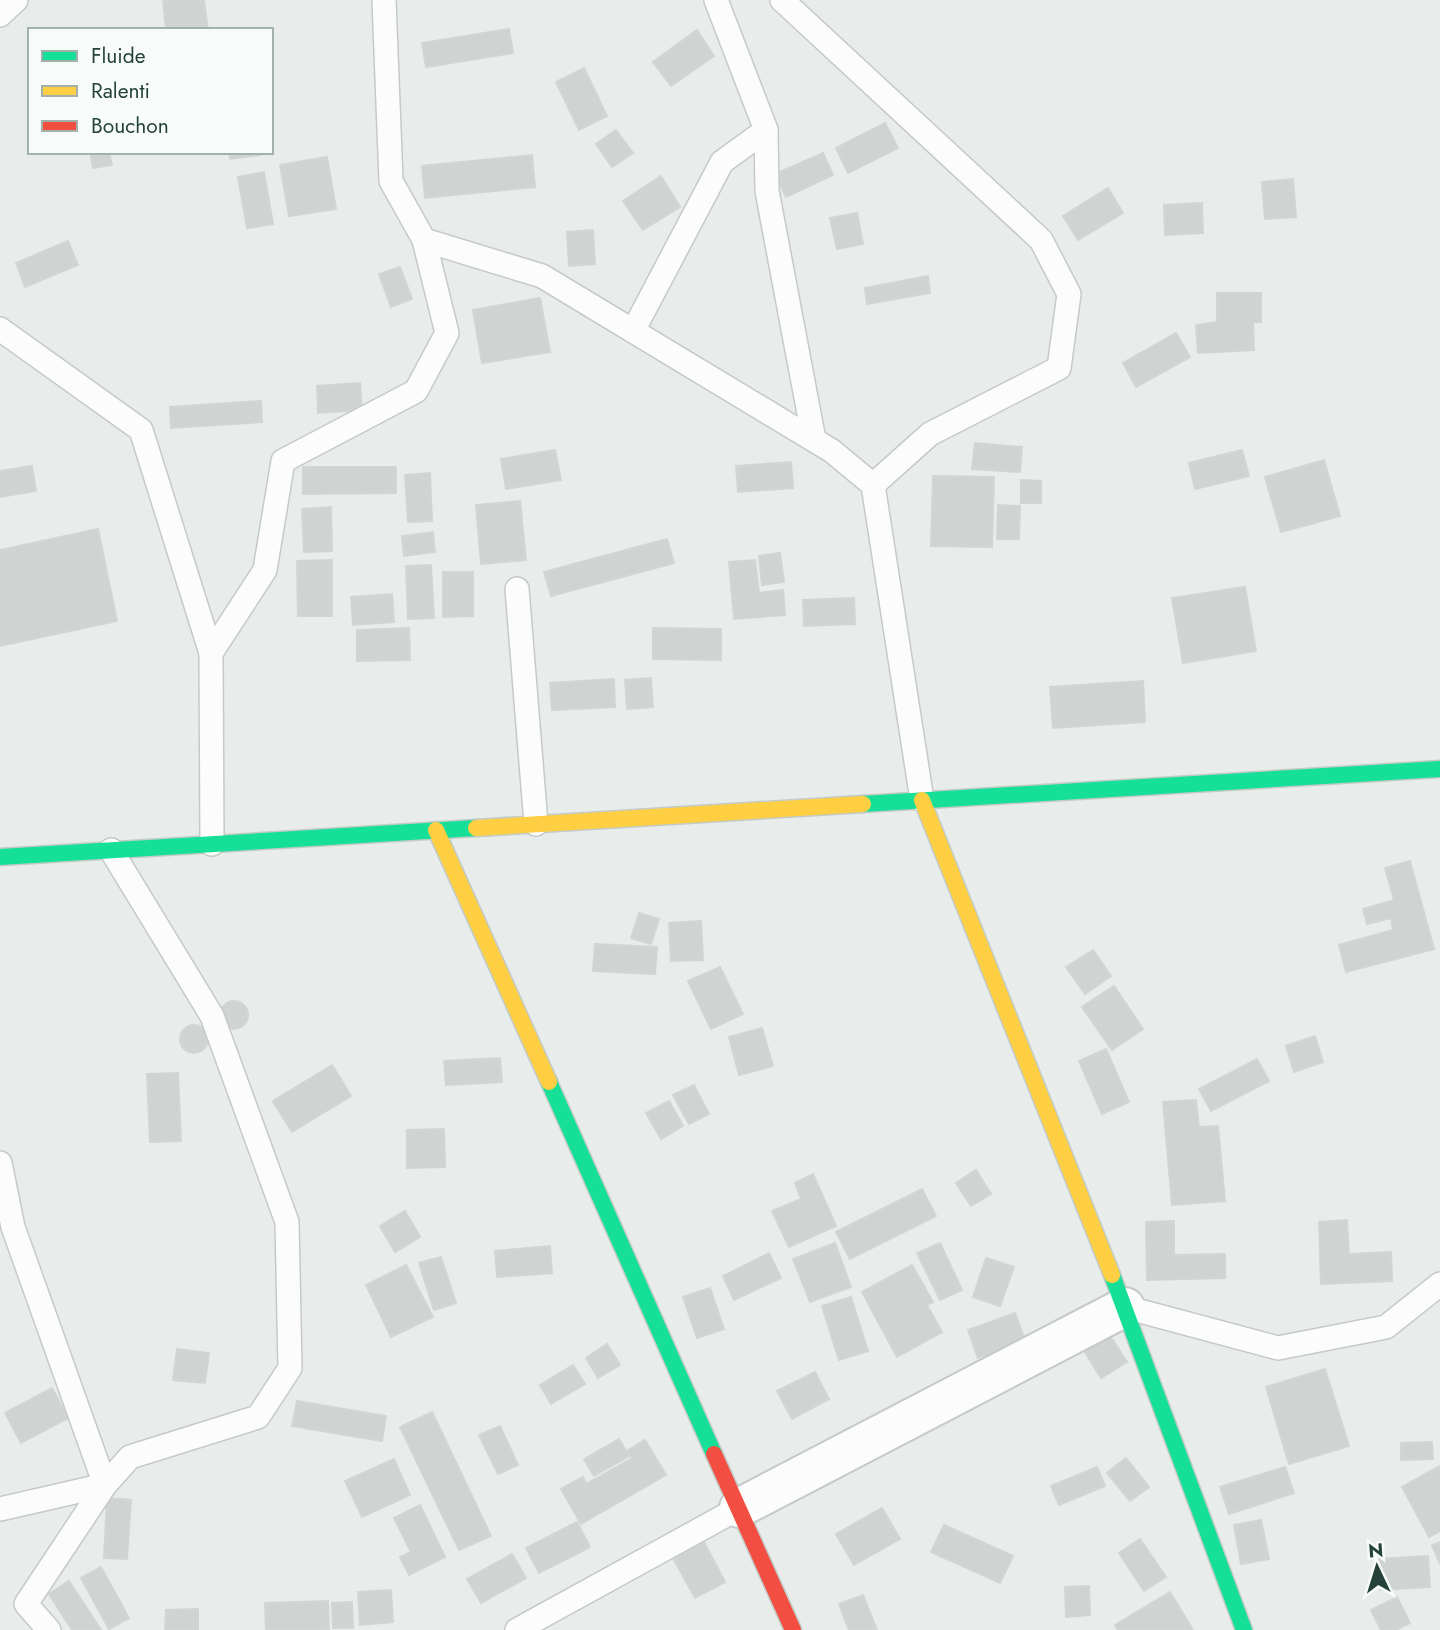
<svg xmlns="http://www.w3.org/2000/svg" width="1440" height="1630" font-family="Jost,sans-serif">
<rect width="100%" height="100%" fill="#e8edeb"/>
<g fill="#cfd4d2" stroke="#d1d6d4" stroke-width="2">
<polygon points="163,0 204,0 208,30 166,30"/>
<polygon points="509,29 513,53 426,67 422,43"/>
<polygon points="697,30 714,56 671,86 653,62"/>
<polygon points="584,68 607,116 579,130 556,82"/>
<polygon points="885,123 898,148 848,173 836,148"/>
<polygon points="616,130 633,153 612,167 596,144"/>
<polygon points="90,152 109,152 112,165 93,168"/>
<polygon points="229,152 260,152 260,155 230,159"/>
<polygon points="823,153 833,175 786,197 775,174"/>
<polygon points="532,155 535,187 425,198 422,166"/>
<polygon points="327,157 336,209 289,216 280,165"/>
<polygon points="264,172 273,224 247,228 238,177"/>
<polygon points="661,176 680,207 643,230 623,201"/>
<polygon points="1293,179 1296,217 1265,219 1262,182"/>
<polygon points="1108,188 1123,213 1078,240 1063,216"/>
<polygon points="1202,203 1203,233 1165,235 1164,205"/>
<polygon points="857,213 863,244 837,249 830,218"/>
<polygon points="593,230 595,264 569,266 567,232"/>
<polygon points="68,241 78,265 25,287 16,263"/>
<polygon points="400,267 412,299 391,307 379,274"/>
<polygon points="928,276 930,293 867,304 865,288"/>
<rect x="1217" y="293" width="44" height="29"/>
<polygon points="540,298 550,352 482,363 473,310"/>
<polygon points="1217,322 1253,322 1254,350 1198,353 1196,325"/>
<polygon points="1176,333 1190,357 1136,387 1123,363"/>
<polygon points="360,383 362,410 318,413 317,386"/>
<polygon points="261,401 262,422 171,428 170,407"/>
<polygon points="975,443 1022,447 1020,472 972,469"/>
<polygon points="555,450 561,480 506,489 501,459"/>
<polygon points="1242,450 1249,476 1195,489 1189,463"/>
<polygon points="1324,460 1340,516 1281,532 1265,477"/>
<polygon points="791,462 793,488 738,492 736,466"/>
<polygon points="32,466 36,491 0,497 0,471"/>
<polygon points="303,467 396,467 396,493 303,494"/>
<polygon points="430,473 432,521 408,522 405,475"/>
<polygon points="933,476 994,477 992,547 931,546"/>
<polygon points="1021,480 1041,481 1041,503 1021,503"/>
<polygon points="520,501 526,560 481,564 476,505"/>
<polygon points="998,505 1020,506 1019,539 997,539"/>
<polygon points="331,507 332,551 304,552 302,509"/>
<polygon points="98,529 117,621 0,646 0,550"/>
<polygon points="433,532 435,552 404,556 402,536"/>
<polygon points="667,539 674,563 551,596 544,572"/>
<polygon points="780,553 784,582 762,585 759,556"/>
<polygon points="332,560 332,616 298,616 297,561"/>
<polygon points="755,560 759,593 783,590 785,615 734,619 729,562"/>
<polygon points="431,565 434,618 408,619 406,566"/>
<polygon points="443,572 473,572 473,616 443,617"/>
<polygon points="1245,587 1256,651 1183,663 1172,598"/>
<polygon points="392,594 394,622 353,625 351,597"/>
<polygon points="854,598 855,624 804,626 803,600"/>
<polygon points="409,628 410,660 357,661 357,630"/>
<polygon points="653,628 721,629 721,660 653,659"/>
<polygon points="651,678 653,707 627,709 625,680"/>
<polygon points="614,679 615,707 552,710 550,683"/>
<polygon points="1143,681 1145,722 1053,728 1050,687"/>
<polygon points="1410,861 1434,949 1346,972 1339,945 1393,930 1391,918 1367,924 1363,909 1394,900 1385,868"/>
<polygon points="639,913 659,919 651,944 631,938"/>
<polygon points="701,921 703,960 671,961 669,923"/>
<polygon points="595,944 657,947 655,974 593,971"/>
<polygon points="1093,950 1111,976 1085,994 1066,967"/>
<polygon points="720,967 743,1014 711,1029 688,981"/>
<polygon points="1114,986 1143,1029 1112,1050 1082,1007"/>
<circle cx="234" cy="1015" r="14"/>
<circle cx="194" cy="1039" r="14"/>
<polygon points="762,1028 773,1066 739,1075 729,1037"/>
<polygon points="1315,1036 1323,1062 1294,1072 1286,1046"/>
<polygon points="1106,1049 1129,1102 1102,1114 1079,1061"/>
<polygon points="500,1058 502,1082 446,1085 444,1061"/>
<polygon points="1257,1059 1269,1081 1211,1111 1199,1089"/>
<polygon points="332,1065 351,1096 292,1132 273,1101"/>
<polygon points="178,1073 181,1141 150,1142 147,1074"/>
<polygon points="694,1085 709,1114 689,1124 673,1095"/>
<polygon points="1196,1100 1199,1127 1218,1126 1225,1201 1172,1205 1163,1102"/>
<polygon points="669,1101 683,1126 661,1139 646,1113"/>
<polygon points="444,1129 445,1167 407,1168 407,1130"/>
<polygon points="976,1170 991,1194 971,1206 956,1183"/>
<polygon points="813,1174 836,1226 789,1247 772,1211 801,1199 795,1183"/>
<polygon points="922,1189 936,1216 850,1259 836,1232"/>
<polygon points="405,1211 420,1237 395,1252 380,1226"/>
<polygon points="1347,1220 1349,1254 1391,1252 1392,1281 1321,1284 1319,1222"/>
<polygon points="1174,1221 1174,1255 1225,1254 1225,1278 1147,1280 1146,1222"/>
<polygon points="835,1243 851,1287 810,1302 793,1259"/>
<polygon points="940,1243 962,1290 940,1300 917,1253"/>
<polygon points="550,1246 552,1273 497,1277 495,1251"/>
<polygon points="769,1253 781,1278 734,1300 723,1276"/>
<polygon points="441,1257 456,1303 434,1310 419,1263"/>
<polygon points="986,1258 1014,1267 1000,1306 973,1297"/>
<polygon points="406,1265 433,1317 391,1337 366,1285"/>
<polygon points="912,1265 933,1302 927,1305 942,1332 897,1357 862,1292"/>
<polygon points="710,1288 724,1329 697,1338 683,1297"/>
<polygon points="851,1297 868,1351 839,1360 822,1306"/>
<polygon points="1015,1313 1025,1341 978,1358 968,1330"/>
<polygon points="1110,1336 1127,1362 1101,1378 1085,1352"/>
<polygon points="607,1344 620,1365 598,1378 586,1358"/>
<polygon points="177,1349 209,1353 205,1383 173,1380"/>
<polygon points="573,1365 585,1384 551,1404 540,1385"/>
<polygon points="1325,1369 1349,1446 1289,1464 1266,1387"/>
<polygon points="815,1372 829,1399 792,1419 777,1391"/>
<polygon points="52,1388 68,1418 21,1443 5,1413"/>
<polygon points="297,1401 386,1416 382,1441 292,1426"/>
<polygon points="432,1412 491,1536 459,1550 400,1427"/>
<polygon points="500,1426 518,1465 498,1474 479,1435"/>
<polygon points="619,1439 629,1456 594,1476 584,1459"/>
<polygon points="645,1440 666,1475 581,1524 561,1489 583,1477 586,1484 632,1458 627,1451"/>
<polygon points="1432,1442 1433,1459 1401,1460 1401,1443"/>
<polygon points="1126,1458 1149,1487 1130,1501 1107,1473"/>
<polygon points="394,1459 410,1495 362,1517 345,1481"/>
<polygon points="1440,1466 1440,1531 1429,1537 1402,1487"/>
<polygon points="1097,1467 1105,1486 1059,1505 1051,1486"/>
<polygon points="1285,1467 1294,1493 1229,1514 1220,1487"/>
<polygon points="107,1498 131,1500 127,1559 104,1558"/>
<polygon points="420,1505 445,1557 409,1575 400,1557 411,1552 394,1518"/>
<polygon points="882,1508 900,1539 854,1565 836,1534"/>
<polygon points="1261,1520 1269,1559 1241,1564 1234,1525"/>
<polygon points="577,1522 590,1547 539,1573 526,1548"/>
<polygon points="944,1525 1013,1556 1000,1583 931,1552"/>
<polygon points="1140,1539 1166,1577 1144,1591 1119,1553"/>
<polygon points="704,1542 725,1582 695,1598 673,1558"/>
<polygon points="1440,1542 1440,1564 1432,1545"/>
<polygon points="512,1554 526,1578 481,1603 467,1579"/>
<polygon points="1428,1556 1430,1587 1380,1590 1379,1559"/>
<polygon points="101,1567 129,1618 109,1629 81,1578"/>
<polygon points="69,1581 101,1630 72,1630 49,1594"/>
<polygon points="1089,1586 1090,1615 1066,1617 1065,1587"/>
<polygon points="391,1590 393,1622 360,1625 358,1592"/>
<polygon points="1170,1592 1193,1630 1118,1630 1115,1625"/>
<polygon points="863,1595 877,1630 849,1630 839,1604"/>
<polygon points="1397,1597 1410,1623 1396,1630 1381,1630 1371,1610"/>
<polygon points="328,1601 329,1629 266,1630 265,1603"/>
<polygon points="352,1602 353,1628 333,1628 332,1603"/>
<polygon points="198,1609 198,1630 165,1630 166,1610"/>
</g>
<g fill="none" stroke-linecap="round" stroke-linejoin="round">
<g stroke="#c5cac8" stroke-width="26">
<g id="lane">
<polyline points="384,0 391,181 424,240 542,276 832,451 873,485 922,800"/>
<polyline points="716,0 766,130 767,191 814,440"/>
<polyline points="782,0 1041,240 1069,294 1059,368 930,434 873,485"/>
<polyline points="0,15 16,0"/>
<polyline points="0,329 141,430 211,653"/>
<polyline points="633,331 722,162 766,130"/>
<polyline points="517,589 536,824"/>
<polyline points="212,844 211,653 265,570 283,461 416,391 447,333 424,240"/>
<polyline points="0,1163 13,1227 105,1485 26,1604 49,1630"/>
<polyline points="1125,1307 1278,1348 1386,1327 1440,1284"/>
<polyline points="0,1509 105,1485 130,1457 258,1417 290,1368 287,1222 212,1016 111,850"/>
<polyline points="517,1630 739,1508"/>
</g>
</g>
<g stroke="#c5cac8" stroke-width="42">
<polyline id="street" points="739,1508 1125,1307"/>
</g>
<g stroke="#c3cbc8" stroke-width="19">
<g id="fast">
<polyline points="863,804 1440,769"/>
<polyline points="0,857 476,828"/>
<polyline points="549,1082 714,1454"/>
<polyline points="1112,1275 1244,1630"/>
</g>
</g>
<g stroke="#c3cbc8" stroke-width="19">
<g id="slow">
<polyline points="922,800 1112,1275"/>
<polyline points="476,828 863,804"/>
<polyline points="436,830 549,1082"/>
</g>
</g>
<g stroke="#c3cbc8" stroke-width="19">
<polyline id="jam" points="714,1454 793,1630"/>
</g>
<use href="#lane" stroke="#fcfcfc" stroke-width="23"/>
<use href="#street" stroke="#fcfcfc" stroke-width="38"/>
<use href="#fast" stroke="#16e098" stroke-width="16"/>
<use href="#slow" stroke="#ffcf43" stroke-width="16"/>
<use href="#jam" stroke="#f24e42" stroke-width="16"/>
</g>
<rect x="28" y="28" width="245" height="126" fill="#f7fbf9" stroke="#a3b1ad" stroke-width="2"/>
<rect x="42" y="51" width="35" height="10" fill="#16e098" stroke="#a3b1ad" stroke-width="2"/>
<text x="91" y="63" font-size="21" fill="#24423a">Fluide</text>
<rect x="42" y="86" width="35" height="10" fill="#ffcf43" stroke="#a3b1ad" stroke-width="2"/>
<text x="91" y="98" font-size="21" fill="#24423a">Ralenti</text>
<rect x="42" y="121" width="35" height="10" fill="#f24e42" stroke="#a3b1ad" stroke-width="2"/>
<text x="91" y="133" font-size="21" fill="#24423a">Bouchon</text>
<g transform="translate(1377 1567) rotate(356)" stroke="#f7fbf9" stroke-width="5" paint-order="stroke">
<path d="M0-5L12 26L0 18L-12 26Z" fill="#24423a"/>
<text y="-10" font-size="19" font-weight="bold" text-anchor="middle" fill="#24423a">N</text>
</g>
</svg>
